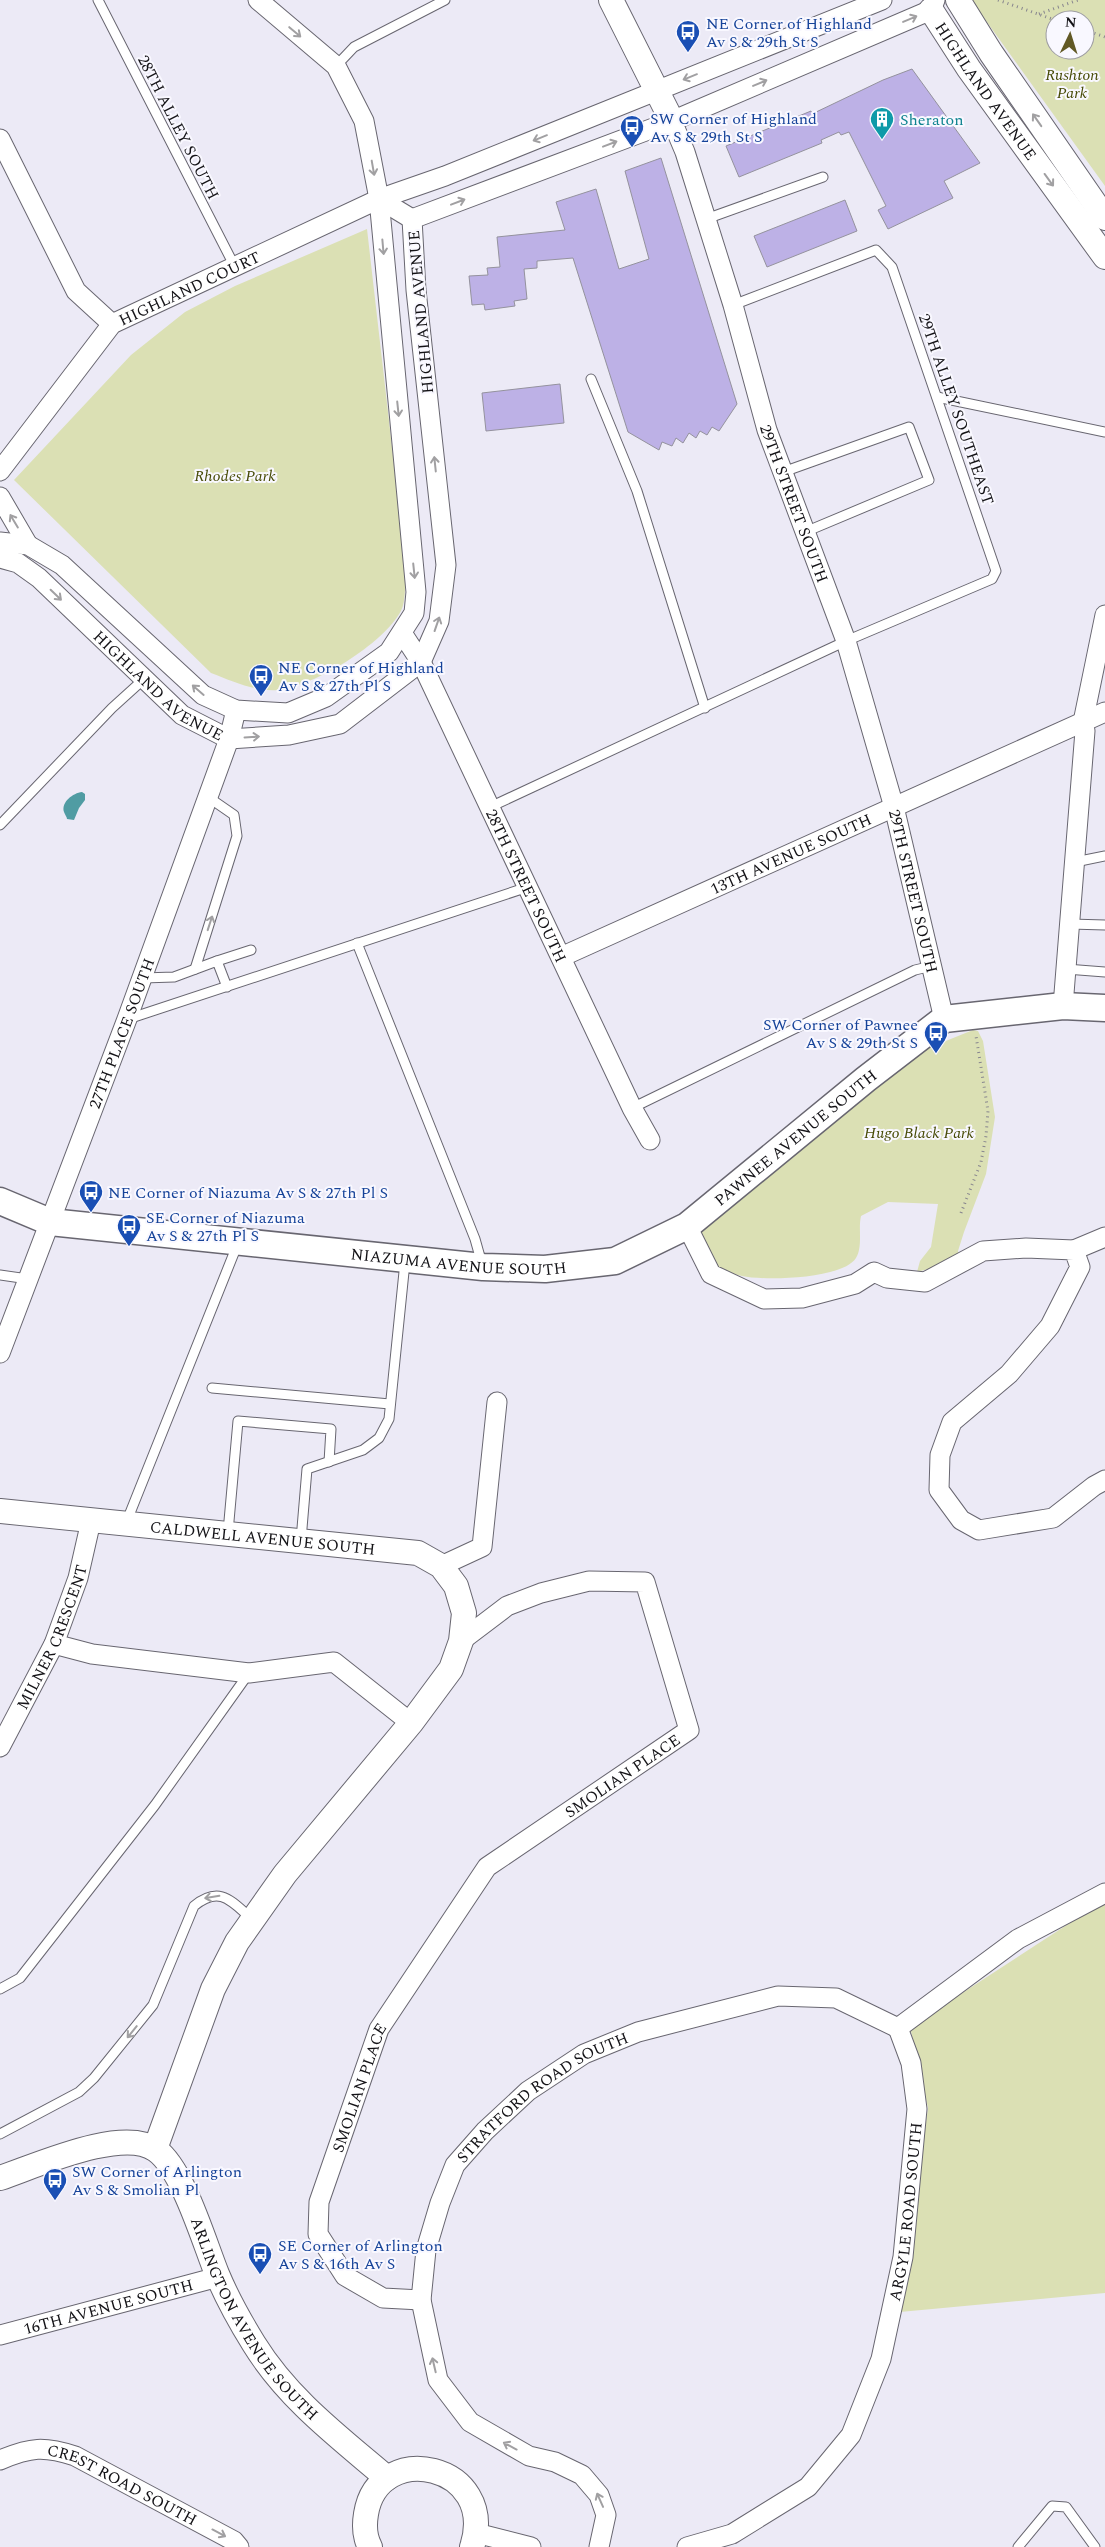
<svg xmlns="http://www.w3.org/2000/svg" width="1105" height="2547" font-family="Spectral,serif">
<rect width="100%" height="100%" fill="#eceaf6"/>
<g fill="#dbe0b4" fill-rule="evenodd">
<path d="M971 0H1105V186ZM1055 20H1085V50H1055Z"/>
<path d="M367 229 406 569C405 581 406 601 401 611 383 644 315 686 278 690 255 692 232 681 211 673L14 480 131 355 185 312 235 286Z"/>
<path d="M973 1030 978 1031 983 1041 995 1117 986 1174 964 1232 958 1251 959 1256 947 1264 917 1272 920 1261 931 1247 938 1204 888 1202 861 1216C858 1229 863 1246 856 1258 843 1279 765 1281 742 1276 733 1274 725 1271 716 1268L702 1244 697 1218 916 1053Z"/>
<polygon points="1105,1900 1105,2293 900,2312 928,2108 910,2027"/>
</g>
<path fill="#509ca3" d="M82 792 85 794V800L79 808 74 820 67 819C67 817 65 815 64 812 61 802 73 793 82 792Z"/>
<g fill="#bdb1e6" stroke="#94929d">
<polygon points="912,69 980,163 944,181 953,198 888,229 878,210 886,206 849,132 841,135 839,132 821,140 822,143 739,177 726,146 811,111 812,114 883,80"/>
<polygon points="661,158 737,404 719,431 712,427 707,435 700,431 696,438 689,433 683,443 676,438 672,446 662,442 659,450 628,432 573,258 537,261 537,268 524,269 527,299 514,301 515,306 485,310 484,304 472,305 469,276 488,275 487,268 500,267 497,237 565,230 556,202 596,189 619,269 649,259 625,171"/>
<polygon points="845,200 857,231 767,267 754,236"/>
<polygon points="560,384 564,423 486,431 482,393"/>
</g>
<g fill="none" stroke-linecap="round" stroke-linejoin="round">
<g stroke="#686670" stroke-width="11">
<g id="service">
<polyline points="98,0 235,267"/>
<polyline points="336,66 354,47 445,0"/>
<polyline points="706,219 823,177"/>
<polyline points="591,379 637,491 705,708"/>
<polyline points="937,397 1105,432"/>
<polyline points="783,472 909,427 929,480 805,532"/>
<polyline points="490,807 846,641 992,579 996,571 892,267 876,250 733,305"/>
<polyline points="0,825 112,708 144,679"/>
<polyline points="1075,862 1105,856"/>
<polyline points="1070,924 1105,925"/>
<polyline points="357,943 475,1239 482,1264"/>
<polyline points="217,961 251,950"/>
<polyline points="195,969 237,836 234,815 208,797"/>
<polyline points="1066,969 1105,972"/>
<polyline points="143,978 174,977 217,961 227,987"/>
<polyline points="128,1019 528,887"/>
<polyline points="632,1108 915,970 932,966"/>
<polyline points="0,1275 28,1279"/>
<polyline points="212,1388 390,1404"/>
<polyline points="126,1523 238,1243"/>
<polyline points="228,1532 238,1421 331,1429 329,1462"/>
<polyline points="301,1540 307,1469 363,1450 379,1438 389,1419 405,1262"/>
<polyline points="0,1989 20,1978 155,1805 249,1673"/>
<path d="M0 2134 79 2092 94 2078 153 2005 194 1906C220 1885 231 1901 252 1919"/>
<polyline points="1018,2547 1052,2506 1066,2507 1095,2547"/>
</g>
</g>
<g stroke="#686670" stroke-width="21">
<g id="minor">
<path id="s1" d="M672 121 685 152 733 305 767 430 846 641 894 807 944 1019"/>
<polyline points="0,139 76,291 112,324"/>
<polyline points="379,199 412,219"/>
<polyline points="412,219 672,121 931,10 935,0"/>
<path id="s2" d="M0 471 112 324 379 199 445 176 882 0"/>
<polyline points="0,497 28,545"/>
<polyline points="0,542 28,545 62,565 203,695 236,710 288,713 326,697 389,652 414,613 416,592 379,199 364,121 336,66 258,0"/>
<path id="s3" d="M0 558 18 563 39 578 182 715 229 739 289 735 340 724 421 662 439 621 446 565 416 290 412 219"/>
<path id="s4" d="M402 633 421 662 632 1108 650 1140"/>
<path id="s5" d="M561 957 1105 712"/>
<polyline points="1063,1006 1085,731 1083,722 1105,615"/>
<polyline points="687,1226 711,1274 764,1299 802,1298 855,1284 874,1272 887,1278 925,1282 983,1251 1026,1248 1074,1250 1080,1267 1050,1326 1009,1374 952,1422 940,1455 939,1490 961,1520 979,1530 1053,1518 1094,1486 1105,1480"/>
<polyline points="1074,1250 1105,1237"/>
<path id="s6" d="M0 1353 127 1019 229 739 236 710"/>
<polyline points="441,1566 482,1547 497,1402"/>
<polyline points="54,1644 92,1654 249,1673 334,1662 411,1723"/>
<path id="s7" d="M0 1747 54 1644 78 1578 91 1521"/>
<polyline points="898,2028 1018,1939 1105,1893"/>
<path id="s8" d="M421 2300 383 2298 345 2276 318 2234 319 2202 379 2029 487 1867 689 1730 645 1582 589 1581 541 1593 507 1606 461 1641"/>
<path id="s9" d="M0 2335 218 2277"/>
<path id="s10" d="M0 2460C31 2447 44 2446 75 2456L234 2541 239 2547"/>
<polyline points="476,2533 531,2547"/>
<path id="s11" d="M599 2547 606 2515 599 2495 582 2475 555 2462 529 2456 470 2422 438 2380 421 2300 426 2250 440 2203 455 2165 485 2131 528 2091 584 2054 638 2032 778 1996 836 1998 898 2028"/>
<path id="s12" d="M687 2547 732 2534 808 2487 851 2435 881 2359 903 2257 917 2109 911 2063 898 2028"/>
</g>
</g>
<g stroke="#686670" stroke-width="26">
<g id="tertiary">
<polyline points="611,0 672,121"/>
<polyline points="958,0 991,53 1105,218"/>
<path id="s13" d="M931 10 969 69 1105 257"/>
<path id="s14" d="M0 1511 418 1553 441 1566 456 1586 464 1613 461 1641 451 1669 411 1723 285 1874 237 1942 213 1989 155 2149"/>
<path id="s15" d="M0 2178C36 2166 123 2126 156 2150 183 2169 204 2242 217 2274 227 2298 241 2323 254 2344 288 2399 339 2437 387 2478"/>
<path d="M370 2547C364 2536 364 2526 366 2514 378 2438 499 2464 472 2547"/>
</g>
</g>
<g stroke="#686670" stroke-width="29">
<g id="secondary">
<path id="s16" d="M0 1201 50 1222 483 1267 545 1269 615 1261 687 1226 866 1079 944 1019 1063 1006 1105 1008"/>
</g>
</g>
<g stroke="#87858e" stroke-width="3" stroke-dasharray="1 4" stroke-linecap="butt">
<polyline points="998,0 1055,20"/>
<polyline points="1039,14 1078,0"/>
<polyline points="1085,30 1105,37"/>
<polyline points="961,1213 981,1162 986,1136 988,1111 976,1036"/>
</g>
<use href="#service" stroke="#fff" stroke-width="9"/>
<use href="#minor" stroke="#fff" stroke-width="19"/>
<use href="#tertiary" stroke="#fff" stroke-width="24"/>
<use href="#secondary" stroke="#fff" stroke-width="26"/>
</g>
<defs><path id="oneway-shaft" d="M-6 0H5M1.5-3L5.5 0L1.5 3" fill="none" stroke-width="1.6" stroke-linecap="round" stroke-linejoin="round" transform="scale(1.25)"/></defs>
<g stroke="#a1a0a2">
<use href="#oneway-shaft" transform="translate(910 19) rotate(-23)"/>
<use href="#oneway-shaft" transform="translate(295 32) rotate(40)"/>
<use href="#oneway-shaft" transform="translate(690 77) rotate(158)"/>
<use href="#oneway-shaft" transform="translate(760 83) rotate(-23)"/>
<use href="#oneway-shaft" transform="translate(1037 120) rotate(-125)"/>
<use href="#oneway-shaft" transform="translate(540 138) rotate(158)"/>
<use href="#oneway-shaft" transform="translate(610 144) rotate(-21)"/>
<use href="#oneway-shaft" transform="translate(373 168) rotate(80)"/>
<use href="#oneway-shaft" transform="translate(1049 180) rotate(54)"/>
<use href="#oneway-shaft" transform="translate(458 202) rotate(-21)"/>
<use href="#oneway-shaft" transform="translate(383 247) rotate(85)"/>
<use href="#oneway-shaft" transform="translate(398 409) rotate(84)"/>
<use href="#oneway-shaft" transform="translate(435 464) rotate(-96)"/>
<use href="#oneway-shaft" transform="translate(14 521) rotate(-121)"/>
<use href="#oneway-shaft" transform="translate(414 571) rotate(84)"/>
<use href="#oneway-shaft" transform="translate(56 595) rotate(44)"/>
<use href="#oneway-shaft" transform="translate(437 624) rotate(-71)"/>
<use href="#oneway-shaft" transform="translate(198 690) rotate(-139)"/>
<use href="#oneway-shaft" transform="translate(252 737) rotate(-4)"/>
<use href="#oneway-shaft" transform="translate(210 923) rotate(-72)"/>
<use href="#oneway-shaft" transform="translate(212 1897) rotate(171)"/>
<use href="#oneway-shaft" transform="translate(132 2032) rotate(129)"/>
<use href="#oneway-shaft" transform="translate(434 2365) rotate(-103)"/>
<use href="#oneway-shaft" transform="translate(510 2446) rotate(-152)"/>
<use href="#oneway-shaft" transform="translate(600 2500) rotate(-114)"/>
<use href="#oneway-shaft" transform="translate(219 2533) rotate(28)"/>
</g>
<defs>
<g id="bus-pin" transform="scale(1.25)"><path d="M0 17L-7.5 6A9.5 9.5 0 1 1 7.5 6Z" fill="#1a4fb4" stroke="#f9f8ff"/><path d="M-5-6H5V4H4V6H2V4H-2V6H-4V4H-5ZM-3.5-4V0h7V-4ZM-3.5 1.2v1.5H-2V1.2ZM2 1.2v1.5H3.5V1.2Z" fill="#fff"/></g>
<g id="building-pin" transform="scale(1.25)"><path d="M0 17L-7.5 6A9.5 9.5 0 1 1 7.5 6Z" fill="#0f9aa8" stroke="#f9f8ff"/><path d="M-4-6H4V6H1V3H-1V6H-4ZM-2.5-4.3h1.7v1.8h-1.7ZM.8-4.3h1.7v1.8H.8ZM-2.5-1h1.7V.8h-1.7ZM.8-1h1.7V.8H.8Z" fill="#fff"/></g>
</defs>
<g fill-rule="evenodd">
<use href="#bus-pin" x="688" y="32"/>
<use href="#building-pin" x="882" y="119"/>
<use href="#bus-pin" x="632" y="127"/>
<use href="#bus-pin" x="261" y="676"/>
<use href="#bus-pin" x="936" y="1033"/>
<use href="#bus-pin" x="91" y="1192"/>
<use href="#bus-pin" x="129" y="1226"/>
<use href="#bus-pin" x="55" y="2180"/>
<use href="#bus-pin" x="260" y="2254"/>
</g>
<g text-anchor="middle" stroke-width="4" stroke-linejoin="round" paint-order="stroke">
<g font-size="16" fill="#164399" stroke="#f9f8ff" text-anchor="start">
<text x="706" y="29">NE Corner of Highland<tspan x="706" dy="18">Av S &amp; 29th St S</tspan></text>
<text x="650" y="124">SW Corner of Highland<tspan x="650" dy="18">Av S &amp; 29th St S</tspan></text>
<text x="278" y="673">NE Corner of Highland<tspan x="278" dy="18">Av S &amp; 27th Pl S</tspan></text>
<text x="918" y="1030" text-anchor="end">SW Corner of Pawnee<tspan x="918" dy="18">Av S &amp; 29th St S</tspan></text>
<text x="108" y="1198">NE Corner of Niazuma Av S &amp; 27th Pl S</text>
<text x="146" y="1223">SE Corner of Niazuma<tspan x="146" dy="18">Av S &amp; 27th Pl S</tspan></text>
<text x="72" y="2177">SW Corner of Arlington<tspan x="72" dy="18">Av S &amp; Smolian Pl</tspan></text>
<text x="278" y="2251">SE Corner of Arlington<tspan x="278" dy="18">Av S &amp; 16th Av S</tspan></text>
</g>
<g font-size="16" font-style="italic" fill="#474b06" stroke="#f9f8ff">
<text x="1072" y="80">Rushton<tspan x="1072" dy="18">Park</tspan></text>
<text x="235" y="481">Rhodes Park</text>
<text x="919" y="1138">Hugo Black Park</text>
</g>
<g font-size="16" fill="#131216" stroke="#f9f8ff">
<text dy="6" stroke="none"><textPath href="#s13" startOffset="98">HIGHLAND AVENUE</textPath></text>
<text transform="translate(179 127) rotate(63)" y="6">28TH ALLEY SOUTH</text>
<text dy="6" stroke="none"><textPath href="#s2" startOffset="270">HIGHLAND COURT</textPath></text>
<text transform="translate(420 312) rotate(-95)" y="6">HIGHLAND AVENUE</text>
<text transform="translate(957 409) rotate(71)" y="6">29TH ALLEY SOUTHEAST</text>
<text dy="6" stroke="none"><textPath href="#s1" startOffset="402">29TH STREET SOUTH</textPath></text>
<text dy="6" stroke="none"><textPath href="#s3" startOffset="206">HIGHLAND AVENUE</textPath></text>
<text dy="6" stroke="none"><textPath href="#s5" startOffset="252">13TH AVENUE SOUTH</textPath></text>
<text dy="6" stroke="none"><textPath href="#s4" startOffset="282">28TH STREET SOUTH</textPath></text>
<text dy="6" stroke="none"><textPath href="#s1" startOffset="808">29TH STREET SOUTH</textPath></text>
<text dy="6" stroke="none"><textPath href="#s6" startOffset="342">27TH PLACE SOUTH</textPath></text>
<text dy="6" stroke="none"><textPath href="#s16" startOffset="842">PAWNEE AVENUE SOUTH</textPath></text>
<text dy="6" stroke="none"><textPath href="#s16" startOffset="465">NIAZUMA AVENUE SOUTH</textPath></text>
<text dy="6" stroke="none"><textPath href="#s14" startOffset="264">CALDWELL AVENUE SOUTH</textPath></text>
<text dy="6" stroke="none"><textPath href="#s7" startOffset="122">MILNER CRESCENT</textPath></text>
<text dy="6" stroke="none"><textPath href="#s8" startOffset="705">SMOLIAN PLACE</textPath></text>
<text dy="6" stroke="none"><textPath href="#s8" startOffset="285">SMOLIAN PLACE</textPath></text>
<text dy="6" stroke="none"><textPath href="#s11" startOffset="592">STRATFORD ROAD SOUTH</textPath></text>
<text dy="6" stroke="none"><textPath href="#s12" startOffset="435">ARGYLE ROAD SOUTH</textPath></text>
<text dy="6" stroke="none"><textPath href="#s9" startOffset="112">16TH AVENUE SOUTH</textPath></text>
<text dy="6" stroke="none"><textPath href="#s15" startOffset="360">ARLINGTON AVENUE SOUTH</textPath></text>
<text dy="6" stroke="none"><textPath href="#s10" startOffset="132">CREST ROAD SOUTH</textPath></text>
</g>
<g font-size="16" fill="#0d838f" stroke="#f9f8ff" text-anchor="start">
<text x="900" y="125">Sheraton</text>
</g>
</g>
<g transform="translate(1070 35) rotate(4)"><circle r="24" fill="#f9f8ff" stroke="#9d9ca2"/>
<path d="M0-4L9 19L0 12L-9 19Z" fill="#615825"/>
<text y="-8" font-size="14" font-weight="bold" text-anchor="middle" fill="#131216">N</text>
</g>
</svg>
